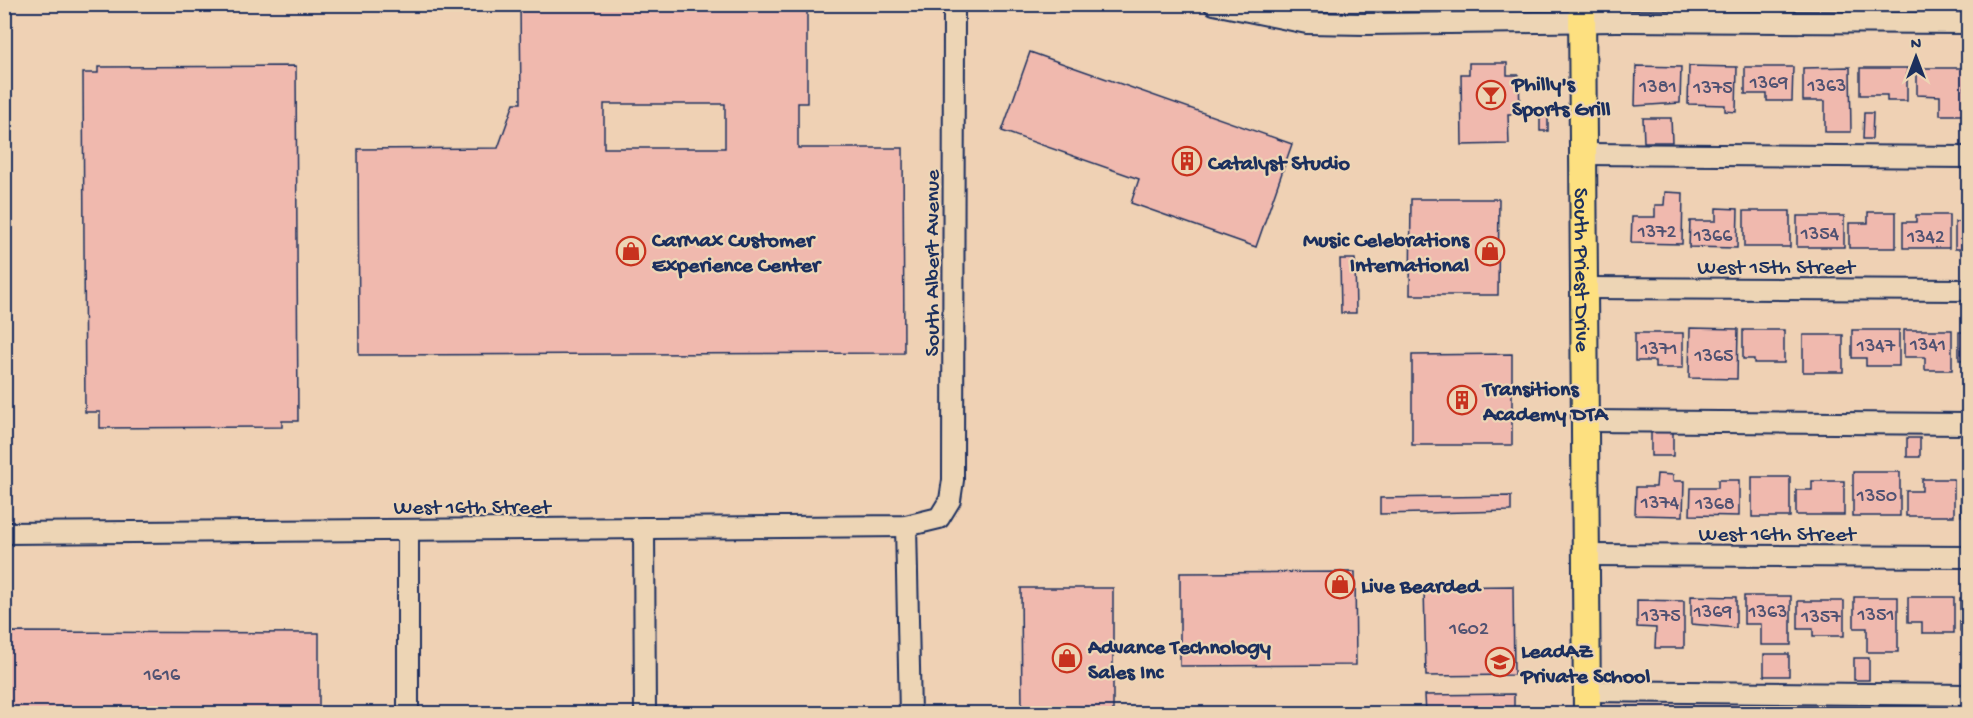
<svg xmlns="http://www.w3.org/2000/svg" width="1973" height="718" font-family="'Gochi Hand',sans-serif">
<rect width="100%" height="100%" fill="#efd1b4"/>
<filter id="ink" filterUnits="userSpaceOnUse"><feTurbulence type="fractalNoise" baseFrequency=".0167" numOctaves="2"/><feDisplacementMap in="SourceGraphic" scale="12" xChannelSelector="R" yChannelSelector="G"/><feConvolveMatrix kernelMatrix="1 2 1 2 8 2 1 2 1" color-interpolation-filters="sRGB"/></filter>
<g filter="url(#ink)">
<polygon fill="#e7c4af" points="1587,700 1968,705 1968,713 1587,714"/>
<g fill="#f0b9ae" stroke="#1b2f5e" stroke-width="1.5" fill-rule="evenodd">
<path d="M520 4H807V103H798V148H903L904 353 359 355 358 149 498 148 514 103H521ZM604 104H725V148H604Z"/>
<polygon points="1030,52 1292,144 1256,247 1131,203 1139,179 1002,131"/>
<polygon points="1469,63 1507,63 1507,75 1519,75 1520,114 1508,114 1509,144 1462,145 1461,74 1469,74"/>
<polygon points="296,66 298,421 282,421 282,427 100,428 100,412 85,412 83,73 98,73 98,67"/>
<polygon points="1636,66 1681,67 1680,103 1635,106"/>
<polygon points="1689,66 1737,67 1736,112 1725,111 1725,105 1688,104"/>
<polygon points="1745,67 1793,67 1792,101 1767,101 1767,94 1745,94"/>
<polygon points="1850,67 1851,132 1825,132 1825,101 1803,101 1803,68"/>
<polygon points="1860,68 1907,68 1907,101 1887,101 1887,95 1860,95"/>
<polygon points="1917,68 1965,68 1964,115 1940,115 1940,96 1917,95"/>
<polygon points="1864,113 1873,113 1872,139 1863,139"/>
<rect x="1540" y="115" width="8" height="16"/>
<polygon points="1643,118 1671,118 1672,142 1644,142"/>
<polygon points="1665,192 1683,193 1682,244 1631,243 1632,217 1655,217 1655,205 1664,205"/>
<polygon points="1411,199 1499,199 1498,295 1410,295"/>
<polygon points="1716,208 1738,209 1737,248 1689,247 1690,221 1716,221"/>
<rect x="1744" y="211" width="46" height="36"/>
<polygon points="1868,212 1896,212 1896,248 1849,248 1849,223 1868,223"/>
<polygon points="1916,215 1949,215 1949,248 1903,248 1903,222 1916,222"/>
<rect x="1797" y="216" width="47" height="31"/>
<rect x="1955" y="222" width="13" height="27"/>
<polygon points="1340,259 1355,259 1356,313 1341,313"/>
<polygon points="1690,328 1738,329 1737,379 1689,378"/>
<polygon points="1743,330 1784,330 1784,363 1754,363 1754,359 1743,359"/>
<polygon points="1852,330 1899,330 1899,366 1866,366 1866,358 1852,358"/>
<polygon points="1904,330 1952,330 1952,370 1925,370 1925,357 1904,357"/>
<rect x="1959" y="332" width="9" height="28"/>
<polygon points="1635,333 1683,333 1683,368 1655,368 1655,361 1635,361"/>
<rect x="1803" y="335" width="40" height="37"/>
<polygon points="1512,354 1512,445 1412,445 1412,355"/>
<polygon points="1673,431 1673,456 1651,456 1651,432"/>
<rect x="1907" y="438" width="13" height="19"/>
<rect x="1853" y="472" width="47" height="44"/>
<polygon points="1657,474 1673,475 1673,481 1684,481 1683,516 1635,515 1636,487 1656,487"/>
<rect x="1752" y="477" width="38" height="40"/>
<rect x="1961" y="477" width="7" height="39"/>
<polygon points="1922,479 1954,479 1954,516 1906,516 1906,491 1922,491"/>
<polygon points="1718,480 1739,480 1739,516 1690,515 1691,488 1718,488"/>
<polygon points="1812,481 1844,481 1844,515 1796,515 1796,490 1812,490"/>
<polygon points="1511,496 1511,511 1380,514 1380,498"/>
<polygon points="1355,572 1356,665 1180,666 1180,573"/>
<polygon points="1513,586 1514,675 1426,676 1424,587"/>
<polygon points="1021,588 1113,588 1113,714 1022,714"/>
<polygon points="1691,596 1736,597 1736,628 1691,624"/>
<polygon points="1744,596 1791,596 1791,645 1761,645 1761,624 1744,624"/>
<polygon points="1854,597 1898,597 1898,652 1867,652 1867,628 1854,628"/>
<polygon points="1908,597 1954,597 1954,633 1922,633 1922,622 1908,622"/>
<rect x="1960" y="598" width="8" height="33"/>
<polygon points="1637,600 1684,601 1684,648 1655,648 1656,628 1637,627"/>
<polygon points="1798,601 1844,601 1844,636 1813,636 1813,629 1798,629"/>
<polygon points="4,632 319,633 319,714 4,714"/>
<rect x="1764" y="654" width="25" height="22"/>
<rect x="1854" y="658" width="15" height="22"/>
<polygon points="1514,694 1514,714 1426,714 1425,695"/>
<polygon points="1294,709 1294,714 1247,714 1247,710"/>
</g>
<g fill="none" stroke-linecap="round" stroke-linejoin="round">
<g stroke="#1b2f5e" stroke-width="24">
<g id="minor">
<polyline points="1214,4 1307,23 1365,24 1617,21 1968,23"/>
<polyline points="1583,154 1968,157"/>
<polyline points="1583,288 1968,290"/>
<polyline points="1585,421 1968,424"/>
<polyline points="906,526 910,714"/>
<polyline points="644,528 645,714"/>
<polyline points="408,530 408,714"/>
<polyline points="4,533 906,526 939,518 950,500 953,480 954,4"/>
<polyline points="1586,555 1968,557"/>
<polyline points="1587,691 1968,695"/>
</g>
</g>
<g stroke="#1b2f5e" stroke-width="30">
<g id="major">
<path id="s1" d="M1582 4 1587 714"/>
</g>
</g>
<use href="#minor" stroke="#edd5b5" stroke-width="20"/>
<use href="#major" stroke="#fde080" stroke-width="26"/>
</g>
</g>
<defs>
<g id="bar-ring" transform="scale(1.5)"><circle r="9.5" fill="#edd5b5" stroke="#c8321e" stroke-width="1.5"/><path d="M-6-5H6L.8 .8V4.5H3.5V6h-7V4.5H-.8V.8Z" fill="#c8321e"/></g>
<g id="building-ring" transform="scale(1.5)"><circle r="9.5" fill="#edd5b5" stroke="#c8321e" stroke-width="1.5"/><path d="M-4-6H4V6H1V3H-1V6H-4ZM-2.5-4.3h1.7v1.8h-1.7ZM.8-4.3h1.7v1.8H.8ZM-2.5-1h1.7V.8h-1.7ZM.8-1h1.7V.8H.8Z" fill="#c8321e"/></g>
<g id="shop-ring" transform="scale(1.5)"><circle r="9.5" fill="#edd5b5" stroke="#c8321e" stroke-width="1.5"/><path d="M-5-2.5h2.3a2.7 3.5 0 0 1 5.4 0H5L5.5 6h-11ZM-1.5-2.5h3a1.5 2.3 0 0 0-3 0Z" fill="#c8321e"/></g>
<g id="school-ring" transform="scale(1.5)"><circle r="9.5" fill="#edd5b5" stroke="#c8321e" stroke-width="1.5"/><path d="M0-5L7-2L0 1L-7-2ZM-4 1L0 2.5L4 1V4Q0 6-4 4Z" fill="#c8321e"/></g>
</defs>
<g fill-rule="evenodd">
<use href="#bar-ring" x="1491" y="95"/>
<use href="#building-ring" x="1187" y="161"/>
<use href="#shop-ring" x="631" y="251"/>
<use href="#shop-ring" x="1490" y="251"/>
<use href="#building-ring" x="1462" y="400"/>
<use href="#shop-ring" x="1340" y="584"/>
<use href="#shop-ring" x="1067" y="658"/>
<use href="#school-ring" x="1500" y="662"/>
</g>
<g text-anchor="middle" stroke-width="4.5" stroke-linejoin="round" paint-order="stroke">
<g font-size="20" fill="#505272">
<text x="1769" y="88">1369</text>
<text x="1827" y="91">1363</text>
<text x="1658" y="92">1381</text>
<text x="1713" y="93">1375</text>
<text x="1657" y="237">1372</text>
<text x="1820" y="239">1354</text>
<text x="1713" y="241">1366</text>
<text x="1926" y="242">1342</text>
<text x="1928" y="350">1341</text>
<text x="1876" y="351">1347</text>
<text x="1659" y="354">1371</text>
<text x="1714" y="361">1365</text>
<text x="1877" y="501">1350</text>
<text x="1660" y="508">1374</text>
<text x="1715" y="509">1368</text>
<text x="1713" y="617">1369</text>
<text x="1768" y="617">1363</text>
<text x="1876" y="620">1351</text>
<text x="1661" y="621">1375</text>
<text x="1821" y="622">1357</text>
<text x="1469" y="634">1602</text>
<text x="162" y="680">1616</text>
</g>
<g font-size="22" font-weight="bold" fill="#1b2f5e" stroke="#edd5b5" text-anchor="start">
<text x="1512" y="90">Philly's<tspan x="1512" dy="25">Sports Grill</tspan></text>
<text x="1208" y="169">Catalyst Studio</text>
<text x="652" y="246">CarMax Customer<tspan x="652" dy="25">Experience Center</tspan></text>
<text x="1469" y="246" text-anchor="end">Music Celebrations<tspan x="1469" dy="25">International</tspan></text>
<text x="1483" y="395">Transitions<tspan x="1483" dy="25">Academy DTA</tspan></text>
<text x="1361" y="592">Live Bearded</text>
<text x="1088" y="653">Advance Technology<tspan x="1088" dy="25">Sales Inc</tspan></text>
<text x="1521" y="657">LeadAZ<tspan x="1521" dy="25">Private School</tspan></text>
</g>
<g font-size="22" fill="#1b2f5e" stroke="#edd5b5">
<text transform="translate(930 263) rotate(-90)" y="8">South Albert Avenue</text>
<text x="1776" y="273">West 15th Street</text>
<text dy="8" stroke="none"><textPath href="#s1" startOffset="266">South Priest Drive</textPath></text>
<text x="472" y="513">West 16th Street</text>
<text x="1777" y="540">West 16th Street</text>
</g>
</g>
<rect width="1973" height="718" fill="none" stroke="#edd5b5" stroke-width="24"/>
<rect x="12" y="12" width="1949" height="694" fill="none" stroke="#1b2f5e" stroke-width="2" filter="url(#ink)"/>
<g transform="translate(1916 57)" stroke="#edd5b5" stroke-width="4.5" paint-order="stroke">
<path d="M0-4.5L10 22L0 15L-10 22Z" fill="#1b2f5e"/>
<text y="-9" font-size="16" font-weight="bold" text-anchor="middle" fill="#1b2f5e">N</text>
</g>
</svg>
